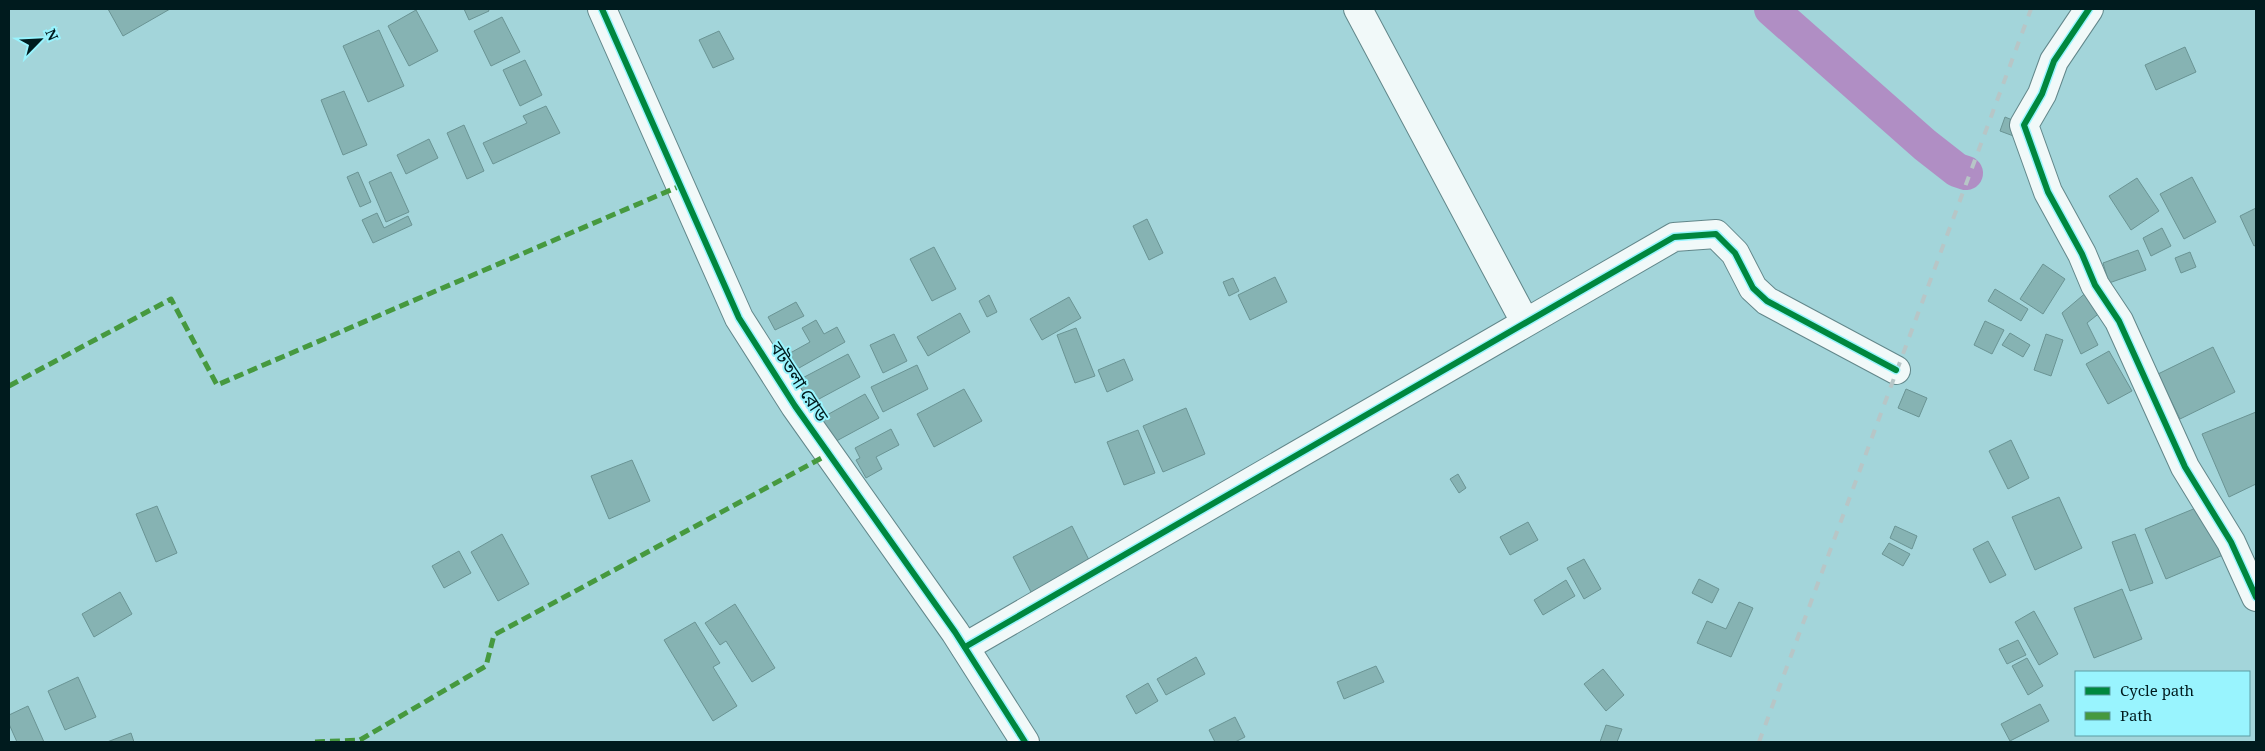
<svg xmlns="http://www.w3.org/2000/svg" width="2265" height="751" font-family="'Noto Serif','Noto Sans Bengali',serif">
<rect width="100%" height="100%" fill="#a3d5da"/>
<g fill="none" stroke-linecap="round" stroke-linejoin="round">
<polyline stroke="#b08ec4" stroke-width="34" points="1771,9 1925,145 1957,170 1966,173"/>
</g>
<g fill="#86b3b3" stroke="#6a9494">
<polygon points="108,9 170,9 123,36"/>
<polygon points="464,9 488,9 489,11 469,20"/>
<polygon points="416,10 438,51 409,66 388,26"/>
<polygon points="502,17 520,52 491,66 474,31"/>
<polygon points="379,30 404,86 368,102 343,46"/>
<polygon points="719,31 734,59 713,68 699,40"/>
<polygon points="2185,47 2196,72 2156,90 2145,65"/>
<polygon points="525,60 542,95 520,106 503,70"/>
<polygon points="344,91 367,145 343,155 321,100"/>
<polygon points="546,106 560,133 493,164 483,143 527,123 523,116"/>
<polygon points="2005,117 2032,128 2027,141 2000,131"/>
<polygon points="464,125 484,171 467,179 447,133"/>
<polygon points="429,139 438,158 406,174 397,155"/>
<polygon points="358,172 371,202 360,207 347,177"/>
<polygon points="391,172 409,212 386,222 369,182"/>
<polygon points="2192,177 2216,222 2184,239 2160,194"/>
<polygon points="2137,178 2159,211 2131,230 2109,196"/>
<polygon points="2256,208 2256,245 2254,246 2240,216"/>
<polygon points="377,213 384,228 408,216 412,225 373,243 362,220"/>
<polygon points="1147,219 1163,253 1149,260 1133,226"/>
<polygon points="2162,228 2171,246 2151,256 2143,238"/>
<polygon points="934,247 956,289 932,301 910,259"/>
<polygon points="2138,250 2146,270 2109,283 2103,263"/>
<polygon points="2190,252 2196,267 2181,273 2175,258"/>
<polygon points="2043,264 2065,279 2043,314 2020,299"/>
<polygon points="1275,277 1287,302 1250,320 1238,295"/>
<polygon points="1233,278 1239,291 1229,296 1223,282"/>
<polygon points="2095,285 2111,304 2087,323 2098,345 2081,354 2062,313"/>
<polygon points="1995,289 2028,309 2021,321 1988,301"/>
<polygon points="989,295 997,312 987,317 979,301"/>
<polygon points="1069,297 1081,318 1042,340 1030,319"/>
<polygon points="796,302 804,316 775,330 768,317"/>
<polygon points="960,313 970,332 928,356 917,337"/>
<polygon points="816,320 824,334 837,327 845,342 792,372 783,357 810,342 802,328"/>
<polygon points="1985,321 2004,330 1992,354 1974,345"/>
<polygon points="1076,328 1095,376 1075,383 1057,335"/>
<polygon points="2010,333 2030,345 2023,357 2002,345"/>
<polygon points="894,334 907,361 883,373 870,345"/>
<polygon points="2046,334 2063,340 2051,376 2034,370"/>
<polygon points="2213,347 2235,392 2180,419 2158,374"/>
<polygon points="2109,351 2132,391 2108,404 2086,364"/>
<polygon points="848,354 860,377 806,406 793,383"/>
<polygon points="1124,359 1133,380 1107,392 1098,370"/>
<polygon points="917,365 928,389 883,412 871,387"/>
<polygon points="964,389 982,421 934,447 917,414"/>
<polygon points="1906,389 1927,398 1919,417 1898,408"/>
<polygon points="865,394 879,418 829,445 816,421"/>
<polygon points="1186,408 1205,454 1163,472 1143,426"/>
<polygon points="2256,412 2256,484 2229,497 2202,434"/>
<polygon points="891,429 899,445 876,457 882,469 866,478 856,460 860,458 855,448"/>
<polygon points="1138,430 1155,473 1124,485 1107,442"/>
<polygon points="2011,440 2029,478 2008,489 1989,451"/>
<polygon points="632,460 650,501 609,519 591,476"/>
<polygon points="1458,474 1466,488 1459,493 1450,479"/>
<polygon points="2059,497 2082,548 2035,570 2012,517"/>
<polygon points="2203,505 2223,555 2166,579 2145,529"/>
<polygon points="157,506 177,553 156,562 136,514"/>
<polygon points="1528,522 1538,540 1510,555 1500,537"/>
<polygon points="1072,526 1091,564 1032,594 1013,557"/>
<polygon points="1895,526 1917,536 1912,549 1890,538"/>
<polygon points="502,534 529,584 498,601 471,552"/>
<polygon points="2135,534 2153,583 2130,591 2112,542"/>
<polygon points="1988,541 2006,575 1990,583 1973,549"/>
<polygon points="1889,543 1910,554 1903,566 1882,554"/>
<polygon points="459,551 471,573 444,588 432,566"/>
<polygon points="1584,559 1601,589 1584,599 1567,568"/>
<polygon points="1699,579 1719,589 1712,603 1692,593"/>
<polygon points="1566,580 1575,596 1543,615 1534,600"/>
<polygon points="2122,589 2142,639 2094,658 2074,608"/>
<polygon points="120,592 132,614 94,637 82,614"/>
<polygon points="1739,602 1753,608 1731,657 1697,643 1707,621 1726,629"/>
<polygon points="735,604 775,668 752,682 726,641 720,645 705,623"/>
<polygon points="2034,611 2058,654 2039,665 2015,622"/>
<polygon points="695,622 720,663 713,667 737,706 713,721 664,640"/>
<polygon points="2018,640 2026,655 2007,664 1999,649"/>
<polygon points="1196,657 1205,674 1166,695 1157,679"/>
<polygon points="2027,658 2043,686 2028,695 2012,666"/>
<polygon points="1376,666 1384,682 1344,699 1337,682"/>
<polygon points="1603,669 1624,695 1606,711 1584,684"/>
<polygon points="78,677 96,717 65,730 48,691"/>
<polygon points="1148,683 1158,701 1136,714 1126,696"/>
<polygon points="2040,704 2049,721 2010,741 2001,724"/>
<polygon points="28,706 44,742 17,742 9,724 9,715"/>
<polygon points="1235,717 1245,737 1235,742 1215,742 1209,730"/>
<polygon points="1606,725 1622,729 1617,742 1600,742"/>
<polygon points="131,733 134,742 107,742"/>
</g>
<g fill="none" stroke-linecap="round" stroke-linejoin="round">
<g stroke="#62878a" stroke-width="30">
<g id="minor">
<polyline points="602,9 739,318 795,406 955,632 1025,742"/>
<polyline points="1358,9 1525,322"/>
<polyline points="2089,9 2054,61 2042,94 2024,125 2048,192 2082,254 2095,285 2119,321 2185,467 2231,542 2256,597"/>
<polyline points="965,647 1674,237 1716,234 1735,253 1753,288 1767,301 1896,370"/>
</g>
</g>
<use href="#minor" stroke="#f1f9f9" stroke-width="28"/>
<polyline stroke="#b7c6c7" stroke-width="4" stroke-dasharray="9 9" stroke-linecap="butt" points="1759,742 2031,9"/>
<g stroke="#46993f" stroke-width="5" stroke-dasharray="10 5" stroke-linecap="butt">
<polyline points="9,386 171,299 217,385 680,186"/>
<polyline points="315,742 360,740 486,666 494,635 829,454"/>
</g>
<g stroke="#99f4fe" stroke-width="9">
<g id="cycleway">
<polyline points="602,9 739,318 795,406 955,632 1025,742"/>
<polyline points="2089,9 2054,61 2042,94 2024,125 2048,192 2082,254 2095,285 2119,321 2185,467 2231,542 2256,597"/>
<polyline points="965,647 1674,237 1716,234 1735,253 1753,288 1767,301 1896,370"/>
</g>
</g>
<use href="#cycleway" stroke="#00873e" stroke-width="6"/>
</g>
<g text-anchor="middle" stroke-width="4" stroke-linejoin="round" paint-order="stroke">
<g font-size="18" fill="#001b1e" stroke="#99f4fe">
<text transform="translate(799 382) rotate(57)" y="6">বটতলা রোড</text>
</g>
</g>
<rect width="2265" height="751" fill="none" stroke="#001b1e" stroke-width="20"/>
<rect x="2075" y="671" width="175" height="65" fill="#99f4fe" stroke="#5c9da4"/>
<rect x="2085" y="687" width="25" height="8" fill="#00873e" stroke="#5c9da4"/>
<text x="2120" y="696" font-size="15" fill="#001b1e">Cycle path</text>
<rect x="2085" y="712" width="25" height="8" fill="#46993f" stroke="#5c9da4"/>
<text x="2120" y="721" font-size="15" fill="#001b1e">Path</text>
<g transform="translate(40 40) rotate(66)" stroke="#99f4fe" stroke-width="4" paint-order="stroke">
<path d="M0-4L9 19L0 12L-9 19Z" fill="#001b1e"/>
<text y="-8" font-size="14" font-weight="bold" text-anchor="middle" fill="#001b1e">N</text>
</g>
</svg>
